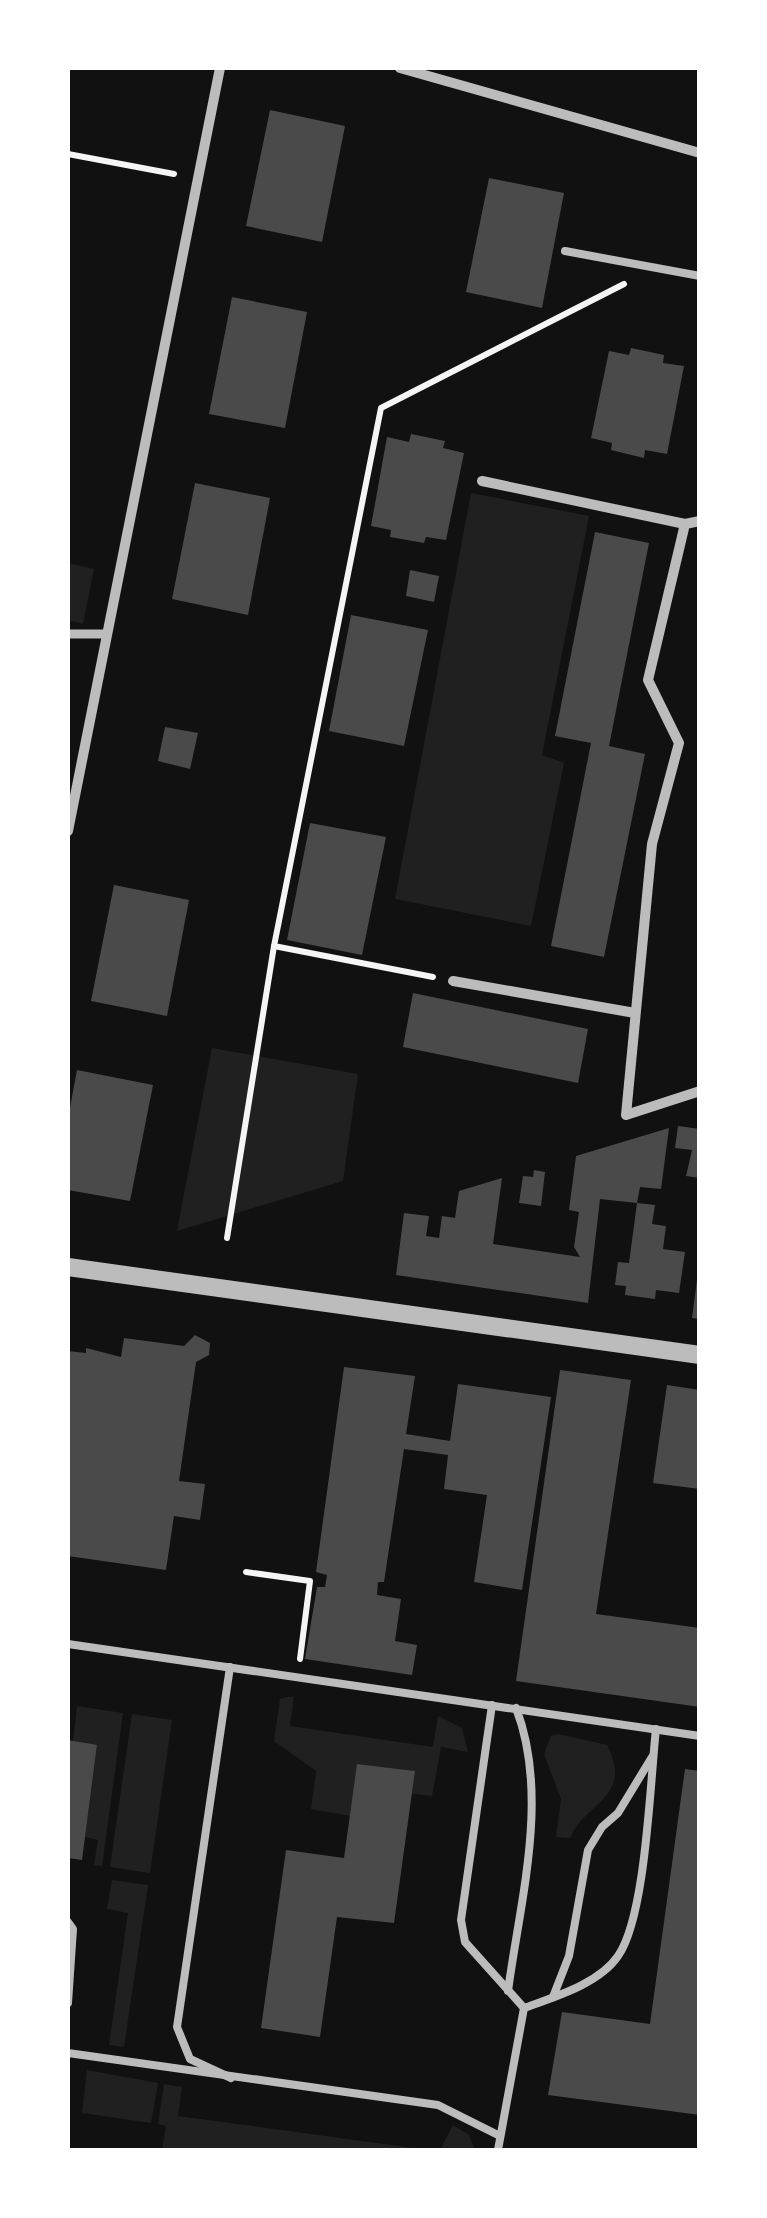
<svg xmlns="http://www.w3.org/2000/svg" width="767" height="2218" font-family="'Exo 2',sans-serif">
<rect width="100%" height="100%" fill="#111"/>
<g fill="#202020">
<polygon points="471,493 589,516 542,755 564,763 531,926 395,899"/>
<polygon points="68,563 94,569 83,624 68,620"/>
<polygon points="212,1048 358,1074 343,1181 177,1231"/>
<polygon points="286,1697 294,1697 290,1726 433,1747 438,1716 462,1728 468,1752 441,1747 432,1796 412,1794 414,1771 358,1764 350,1816 311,1809 316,1771 274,1741 280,1699"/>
<polygon points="77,1706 123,1713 102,1866 94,1865 98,1840 85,1837 97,1746 73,1741"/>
<polygon points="132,1714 172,1720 150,1873 110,1867"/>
<path d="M559 1734 607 1745C634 1798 586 1801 570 1838L556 1837 561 1799 544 1754 551 1736Z"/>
<polygon points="112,1880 148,1885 124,2047 109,2045 128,1913 107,1909"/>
<polygon points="87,2070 158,2083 151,2123 82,2113"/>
<polygon points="164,2084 182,2087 178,2116 428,2150 162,2150 166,2126 158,2124"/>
<polygon points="453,2125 469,2135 475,2150 440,2150"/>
</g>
<g fill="#4a4a4a">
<polygon points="270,110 345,126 322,242 246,226"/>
<polygon points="489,178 564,193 542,308 466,292"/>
<polygon points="232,297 307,312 285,428 209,414"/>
<polygon points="631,348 664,355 663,363 684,366 667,454 645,450 644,458 611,450 612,443 591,438 609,351 629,355"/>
<polygon points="411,434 445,441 443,448 464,453 446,540 426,537 424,543 390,537 391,530 371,526 387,437 409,442"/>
<polygon points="195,483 270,498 248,615 172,599"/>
<polygon points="595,532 649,543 609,746 645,754 604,957 551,946 591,743 555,736"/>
<polygon points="410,570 439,576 434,602 406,596"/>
<polygon points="351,615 428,630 404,746 329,731"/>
<polygon points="165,727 198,733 190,769 158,761"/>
<polygon points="310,823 386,837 362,955 287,940"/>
<polygon points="114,885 189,900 167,1016 91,1001"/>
<polygon points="413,993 588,1029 578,1083 403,1047"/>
<polygon points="77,1070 153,1085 130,1201 68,1190 68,1118"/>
<polygon points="678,1126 700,1129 700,1178 686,1176 692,1150 675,1148"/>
<polygon points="669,1128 661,1189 640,1187 637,1203 655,1205 652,1224 666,1226 663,1249 685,1252 679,1293 656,1290 655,1299 625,1295 626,1286 615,1285 618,1262 629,1263 637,1203 600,1199 588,1303 396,1275 404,1213 429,1216 426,1236 439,1238 442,1216 455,1218 459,1191 502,1178 493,1244 580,1257 574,1247 579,1212 569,1210 576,1156"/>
<polygon points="534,1170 545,1172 541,1206 519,1203 523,1176 533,1177"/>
<polygon points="697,1280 700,1280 700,1319 692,1318"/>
<polygon points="195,1335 210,1343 209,1355 196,1362 179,1481 205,1484 200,1520 174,1516 166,1570 68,1556 68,1351 86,1353 86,1348 121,1357 124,1338 184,1346"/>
<polygon points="344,1367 415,1376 406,1434 450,1441 458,1384 551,1397 522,1590 474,1582 487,1495 444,1489 448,1455 404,1449 384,1582 378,1582 377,1595 401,1599 395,1641 417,1645 412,1675 305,1659 317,1587 325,1587 327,1575 316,1572"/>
<polygon points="560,1370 631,1380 596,1614 700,1628 700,1707 516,1681"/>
<polygon points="667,1385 700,1390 700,1489 653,1483"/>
<polygon points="68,1740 97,1745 82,1860 68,1858"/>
<polygon points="357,1764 415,1771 394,1923 337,1917 320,2037 261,2028 286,1850 344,1858"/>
<polygon points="685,1769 700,1771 700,2115 548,2095 562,2012 650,2024"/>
</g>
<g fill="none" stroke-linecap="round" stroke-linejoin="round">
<g stroke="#f5f5f5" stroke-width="6">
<polyline points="68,154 174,174"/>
<polyline points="433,977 274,946 381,408 624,284"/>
<polyline points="227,1238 274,946"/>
<polyline points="246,1572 310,1581 300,1659"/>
</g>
<g stroke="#bcbcbc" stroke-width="8">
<polyline points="565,251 700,276"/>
<polyline points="68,1644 700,1736"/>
<polyline points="230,1667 177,2027 190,2059 231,2078"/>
<polyline points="492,1705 461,1920 465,1942 524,2008 498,2150"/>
<polyline points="68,1922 73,1929 68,2003"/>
<path d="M508 1991C520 1901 550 1796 516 1708"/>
<polyline points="553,1997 569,1956 588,1850 602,1827 618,1813 652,1757"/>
<path d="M524 2008C554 1997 599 1984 618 1956 646 1916 650 1782 656 1729"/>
<polyline points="68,2053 438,2105 500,2136"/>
</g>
<polyline stroke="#bcbcbc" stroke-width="9" points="68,634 107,634"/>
<g stroke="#bcbcbc" stroke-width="10">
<polyline points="400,68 700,153"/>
<polyline points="482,481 685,524"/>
<polyline points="700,521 685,524 648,680 679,743 652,844 626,1115 700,1091"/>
<polyline points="68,831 220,68"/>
<polyline points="453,981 635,1013"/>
</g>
<polyline stroke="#bcbcbc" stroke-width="18" points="68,1267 700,1355"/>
</g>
<rect width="767" height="2218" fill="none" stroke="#ffffff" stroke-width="140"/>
</svg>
